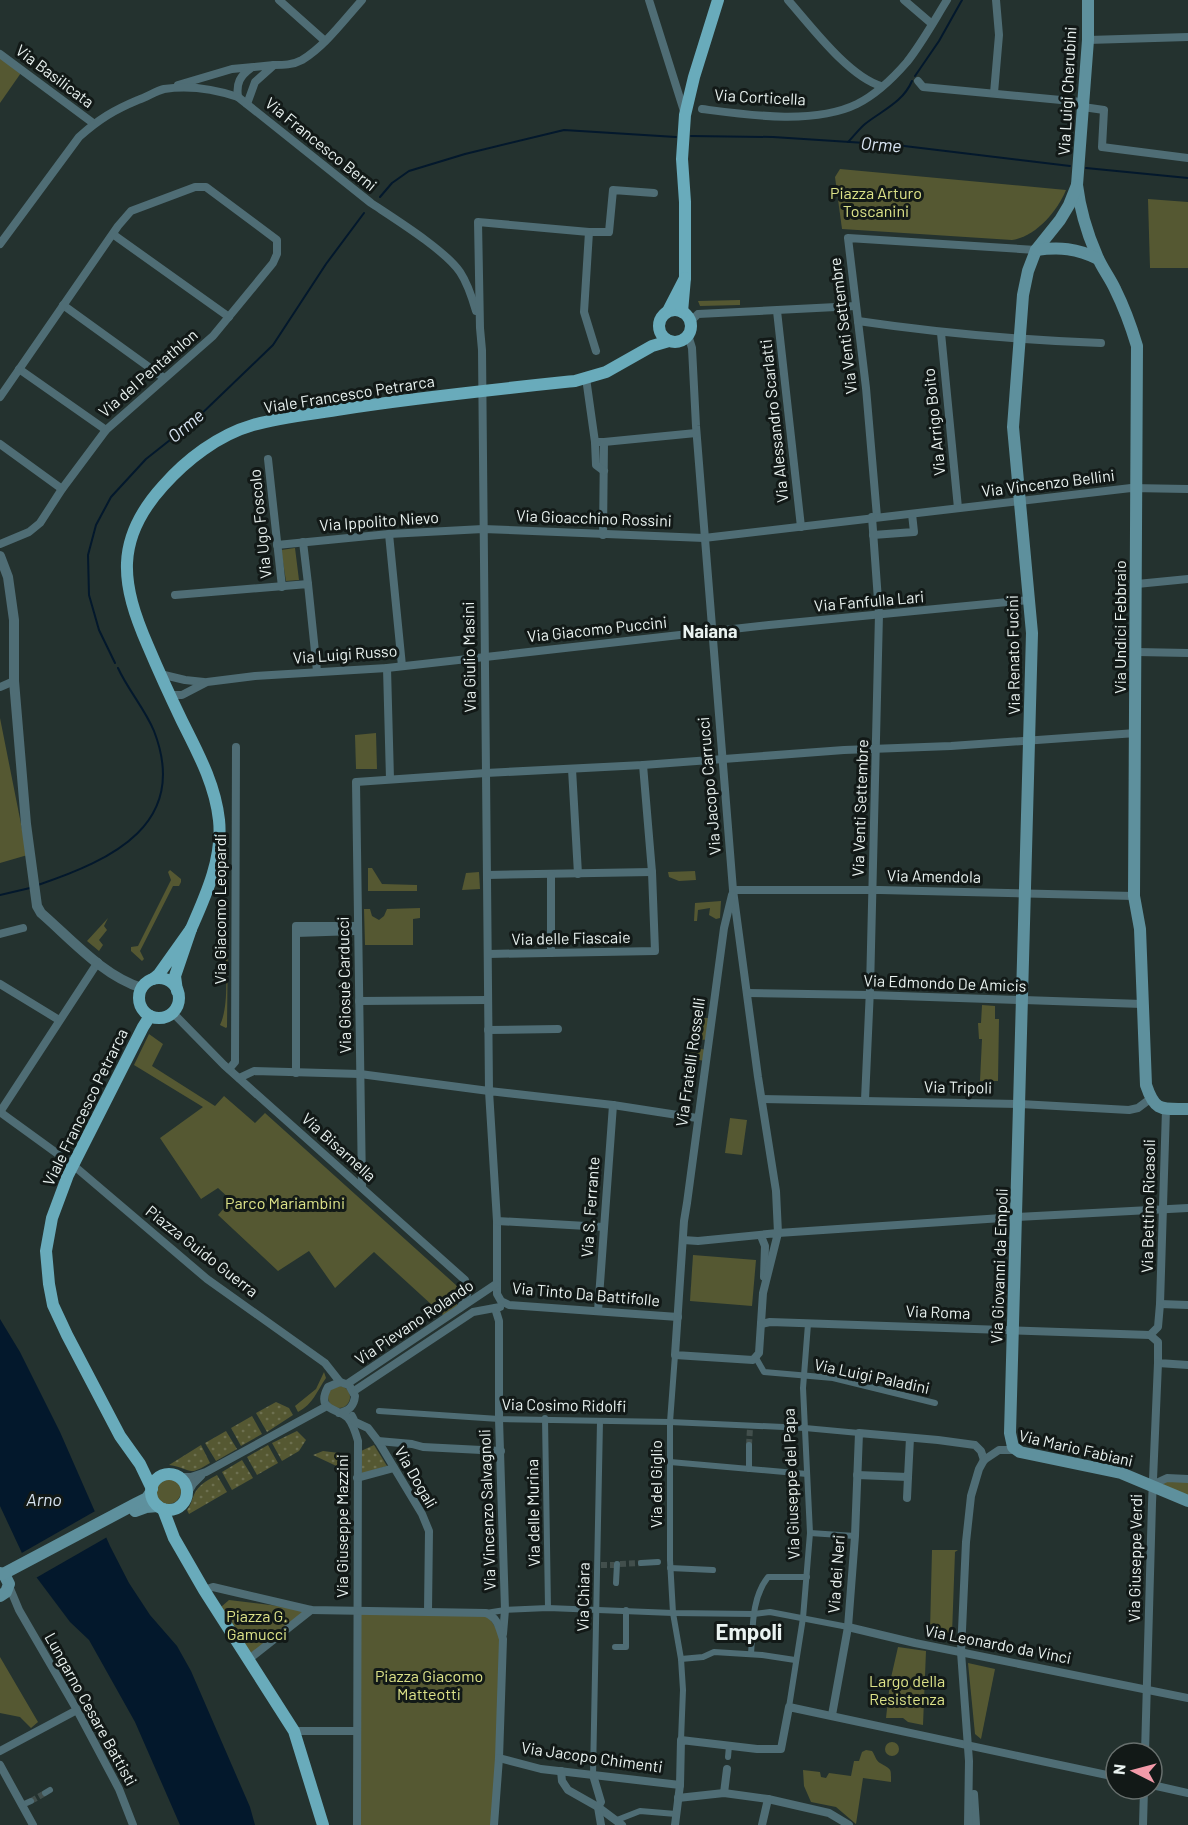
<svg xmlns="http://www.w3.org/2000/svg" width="1188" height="1825" font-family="Barlow,sans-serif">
<defs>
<pattern id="garden-dots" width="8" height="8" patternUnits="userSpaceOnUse" patternTransform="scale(1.5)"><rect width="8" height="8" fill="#555832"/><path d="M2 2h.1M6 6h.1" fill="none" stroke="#6d7050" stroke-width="1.8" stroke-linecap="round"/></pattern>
</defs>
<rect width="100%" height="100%" fill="#24322f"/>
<g fill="#555832">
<polygon points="0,54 23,70 0,103"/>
<path d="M840 169 1066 190C1057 212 1035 237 1012 240L842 229 835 177Z"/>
<polygon points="1148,199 1188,202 1188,268 1150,268"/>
<polygon points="740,300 740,305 700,306 698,301"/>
<polygon points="295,548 299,580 286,581 281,550"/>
<polygon points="0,718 24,839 31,854 0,863"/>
<polygon points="376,733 377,769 356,769 355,735"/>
<polygon points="368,868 372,868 382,884 417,885 417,891 368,891"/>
<polygon points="170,870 181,879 181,882 179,886 173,886 140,951 144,959 142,961 131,951 131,947 138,946 171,880 168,872"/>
<polygon points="695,871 696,880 679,881 669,877 668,872"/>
<polygon points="479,872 480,889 462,890 466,873"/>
<polygon points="721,901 720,918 716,919 709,915 710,908 698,910 697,921 694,921 695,903"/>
<polygon points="420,908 420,918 413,919 413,945 365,945 364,909 370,909 372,916 379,920 384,916 387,909"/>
<polygon points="108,918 104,926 107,930 99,940 103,945 99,951 87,941"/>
<path d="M223 929H226L228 935 227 1027 226 1028 220 1025C230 1004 225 965 225 942L220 937Z"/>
<polygon points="982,1005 995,1006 995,1019 999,1019 998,1081 980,1081 982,1039 979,1039 978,1023 981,1023"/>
<polygon points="694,1018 712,1018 708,1040 693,1039 691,1037"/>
<polygon points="149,1034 163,1044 152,1066 215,1106 224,1096 255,1123 265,1113 457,1286 457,1306 444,1316 374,1252 335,1288 309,1251 278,1271 218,1215 231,1200 218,1188 201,1199 160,1138 203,1107 134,1065"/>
<polygon points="690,1047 707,1050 705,1061 688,1058"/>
<polygon points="730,1118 747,1120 742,1155 725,1153"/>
<polygon points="693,1255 756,1260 752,1306 690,1301"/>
<path d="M324 1372 326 1378C317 1391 313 1404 298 1412L295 1406 316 1389Z"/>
<circle cx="339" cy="1397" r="11"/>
<circle cx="168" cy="1491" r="13"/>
<polygon points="1188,1479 1188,1501 1158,1481"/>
<polygon points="932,1550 958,1550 955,1552 952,1634 930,1631"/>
<polygon points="229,1600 311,1610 248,1660 221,1607"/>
<polygon points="357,1610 486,1613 503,1639 494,1825 357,1825"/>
<polygon points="898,1647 926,1651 923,1725 908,1722 903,1718 886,1718 890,1682"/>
<polygon points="0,1657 38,1722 31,1728 20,1717 0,1713"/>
<polygon points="968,1663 995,1669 981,1739 975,1734"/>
<circle cx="892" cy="1749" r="7"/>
<path d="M866 1750 872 1751C875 1755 876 1761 880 1763 892 1770 891 1768 891 1782L863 1778 856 1824 836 1807 811 1802 804 1786 803 1770 820 1772 821 1777 826 1778 829 1773 851 1776 854 1761H859L862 1752Z"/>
</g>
<g fill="url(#garden-dots)">
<polygon points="276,1402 289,1408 293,1415 267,1432 256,1413"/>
<polygon points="252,1416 262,1434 241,1446 231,1428"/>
<polygon points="226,1431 237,1449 216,1461 205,1443"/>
<polygon points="297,1431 306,1440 299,1451 282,1461 272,1443"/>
<path d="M201 1445 210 1463C186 1478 192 1468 169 1465Z"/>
<polygon points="268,1445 278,1463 257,1475 247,1457"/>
<polygon points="374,1445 387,1466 362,1474 361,1451"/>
<polygon points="323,1451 347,1454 347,1471 313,1455"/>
<polygon points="242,1460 253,1478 232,1490 222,1472"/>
<path d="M217 1475 227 1492 189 1514 187 1510C192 1504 192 1497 196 1491 201 1483 210 1479 217 1475Z"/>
</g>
<polygon fill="#03182c" points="0,1319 20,1352 60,1432 110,1546 129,1583 150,1615 177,1646 191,1671 250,1807 255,1825 180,1825 135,1722 89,1640 70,1622 28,1566 0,1506"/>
<polygon fill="#24322f" points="97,1510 109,1536 34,1579 20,1554"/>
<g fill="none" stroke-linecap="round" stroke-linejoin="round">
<g stroke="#03182c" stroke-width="2">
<polyline points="915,76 939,41 962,0"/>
<polyline points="691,136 773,137 896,145 1070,166"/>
<path d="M848 142C854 136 859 129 865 124 883 110 903 102 912 81"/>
<polyline points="1086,168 1188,178"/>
<polyline points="380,197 392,183 409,171 465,154 564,130 676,137"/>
<polyline points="115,663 99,630 89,595 88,555 96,525 111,497 146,459 194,421 273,345 326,264 364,213"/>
<path d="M38 885C112 860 190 824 154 731 145 709 128 690 118 668"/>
<polyline points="0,895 30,888"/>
</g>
<g stroke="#424f4c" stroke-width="6" stroke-dasharray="6 3" stroke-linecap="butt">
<polyline points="749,1445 750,1428"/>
<polyline points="620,1564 641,1563"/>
<polyline points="601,1565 614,1565"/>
<polyline points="31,1801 45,1793"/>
</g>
<g stroke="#4f6d75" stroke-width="6">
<polyline points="675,1355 670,1422 670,1560 673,1613 681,1659 683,1690 681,1740"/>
<polyline points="756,1358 764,1372 833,1378 935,1403"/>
<polyline points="379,1411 499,1419 670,1422 805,1428 859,1433"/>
<polyline points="545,1418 548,1608"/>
<polyline points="670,1462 807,1474"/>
<polyline points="749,1469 749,1445"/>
<polyline points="810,1533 855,1536"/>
<polyline points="641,1563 658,1562"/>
<polyline points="670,1568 713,1570"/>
<polyline points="616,1583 617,1564"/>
<polyline points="486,1613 505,1610 548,1608 673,1613 754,1614 770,1612 848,1627"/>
<polyline points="615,1647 626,1647 626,1610"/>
<path d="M751 1654C753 1628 751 1599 768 1577H807"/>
<polyline points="681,1659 703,1657 714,1652 762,1655 795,1660"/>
<polyline points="789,1707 803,1618 810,1533 803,1388 808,1324"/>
<polyline points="728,1757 729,1746"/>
<polyline points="593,1775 600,1421"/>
<polyline points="45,1793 50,1790"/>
<polyline points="22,1805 31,1801"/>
<polyline points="617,1820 640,1811 676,1814"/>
</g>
<g stroke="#4f6d75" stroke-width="8">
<polyline points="279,0 325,41"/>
<polyline points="649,0 684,111"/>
<path d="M788 0C811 26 848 76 881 86"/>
<polyline points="904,0 932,24"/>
<polyline points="1088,40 1188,37"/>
<polyline points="0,54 93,123"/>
<path d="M274 65C283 65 293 65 302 60 325 46 344 20 362 0"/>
<polyline points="918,81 923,87 1082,102"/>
<polyline points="178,85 232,69 274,65 255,82 247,104"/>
<polyline points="994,93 999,35 996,0"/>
<path d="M238 97C236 83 240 76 251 68"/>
<polyline points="1083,107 1104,110 1102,147 1188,158"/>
<path d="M702 109C748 115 814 125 857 104 875 95 894 77 907 62 922 43 934 21 947 0"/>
<polyline points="589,232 609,232 613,190 654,193"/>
<polyline points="114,235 229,317"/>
<path d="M0 244 79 137C99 119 114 110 138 100 147 97 156 91 164 89 190 85 214 89 238 97L371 203C395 219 445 250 460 272 468 284 472 297 476 311"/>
<polyline points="63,305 164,378"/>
<polyline points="777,311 801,527"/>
<path d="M858 321C939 333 1018 340 1101 343"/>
<polyline points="690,322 698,314 856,306"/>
<polyline points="941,333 958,508"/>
<polyline points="688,335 692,348 696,426 733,890 758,1077 776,1191 778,1233 1017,1217 1188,1208"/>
<polyline points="19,369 106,430"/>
<polyline points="586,378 595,442 604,442 603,535"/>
<polyline points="0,397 118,226 131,211 195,187 206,187 277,240 277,254 273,263 213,336 106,430 62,489 40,523 29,532 0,544"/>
<polyline points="595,442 596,465 604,471"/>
<polyline points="604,442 696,433"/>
<polyline points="0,444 62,489"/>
<polyline points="268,459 282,587"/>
<polyline points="877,517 866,388 848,238 1036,250"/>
<polyline points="389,534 402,666"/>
<polyline points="873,535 914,532 912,514"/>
<polyline points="303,542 308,584"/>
<polyline points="277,545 389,534 483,529 704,538 1131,488 1188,489"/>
<polyline points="1137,584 1188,579"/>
<polyline points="175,595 308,584 317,671"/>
<polyline points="1137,652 1188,653"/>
<polyline points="387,668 390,779"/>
<polyline points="160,674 185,680 204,682"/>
<polyline points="0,687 14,681"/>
<polyline points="170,695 182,695 207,682 255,676 387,668 769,625 1029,600"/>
<polyline points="572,769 578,874"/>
<polyline points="487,875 652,872"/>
<polyline points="733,890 880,890 1134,896"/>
<polyline points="296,933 356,931"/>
<polyline points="0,934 23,928"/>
<polyline points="551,953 551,875"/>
<polyline points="488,954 655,951 652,872 643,765"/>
<polyline points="0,984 59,1020"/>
<polyline points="747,993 870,995 1142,1004"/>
<polyline points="359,1001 488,1000"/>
<path d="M173 1013 224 1065 465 1280C469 1292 468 1298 460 1308"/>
<polyline points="488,1030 558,1029"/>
<polyline points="229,1069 235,1062 236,747"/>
<polyline points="296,1073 296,926 358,926"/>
<polyline points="239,1078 254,1071 360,1074 489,1091 482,350 480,328 478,222 589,232 584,312 596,351"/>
<polyline points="762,1099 1020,1104 1129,1110 1138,1108 1150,1099"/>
<polyline points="865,1100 870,989 879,614 872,517"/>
<polyline points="0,1112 73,1165 207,1279 325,1363 340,1382"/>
<polyline points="0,1112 98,962"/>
<polyline points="362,1187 356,782 486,773 643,765 844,750 951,746 1136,733"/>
<polyline points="497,1221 497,1294 501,1301 509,1305 678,1317"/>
<polyline points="604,1227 497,1221 489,1091 613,1105 697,1118"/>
<polyline points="761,1236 765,1246 764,1277"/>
<polyline points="683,1240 698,1241 778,1233 763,1293 759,1353 753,1360 675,1355 684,1221 687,1203 724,928 732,895"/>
<polyline points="1160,1304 1188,1305"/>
<polyline points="495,1308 499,1321 499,1419 505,1610 503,1634"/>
<polyline points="598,1311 613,1105"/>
<polyline points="761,1324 770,1322 1150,1335"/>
<polyline points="1150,1335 1158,1327 1160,1304 1166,1109"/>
<polyline points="1150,1335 1158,1342 1158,1363 1188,1365"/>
<polyline points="347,1384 496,1284"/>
<polyline points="354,1391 473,1312 500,1307"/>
<path d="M339 1413C349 1411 354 1406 355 1396L349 1385 340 1382 328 1387C315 1411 338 1408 348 1418 353 1424 356 1434 358 1441L357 1825"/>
<polyline points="352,1416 355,1422 368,1428 378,1441 422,1514 429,1531 428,1611"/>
<polyline points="378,1441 412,1444 423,1447 501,1451"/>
<polyline points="857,1475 908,1477 910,1438"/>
<polyline points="179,1477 191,1477 206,1472 327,1406"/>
<polyline points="357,1478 394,1468"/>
<polyline points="1152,1485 1167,1478 1188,1479"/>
<polyline points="187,1494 193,1484 201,1476"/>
<polyline points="907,1498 908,1477"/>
<polyline points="9,1586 19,1610 77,1710 119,1789 133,1825"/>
<path d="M204 1590 213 1587 311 1610 486 1613C498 1618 499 1627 503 1639L499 1758 494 1825"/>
<polyline points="848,1627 915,1643 1188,1698"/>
<polyline points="248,1660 311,1610"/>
<polyline points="832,1715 848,1627 855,1536 859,1433 938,1440 975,1445 981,1451 984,1460"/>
<polyline points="294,1731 357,1731"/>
<polyline points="0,1751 77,1710"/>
<polyline points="1145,1753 1152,1503 1158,1363"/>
<polyline points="499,1758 541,1769 680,1785"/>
<polyline points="0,1765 33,1825"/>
<polyline points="561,1771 562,1781 568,1790 598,1807 622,1825"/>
<polyline points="593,1775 601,1802 598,1807 601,1825"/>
<polyline points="1152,1785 1188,1793"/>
<polyline points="724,1793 727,1769"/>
<polyline points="974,1794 976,1825"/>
<polyline points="678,1798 724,1793 768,1799 829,1813 849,1825"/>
<polyline points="675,1825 680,1785 681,1740 757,1749 781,1749 789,1707 1116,1777"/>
<polyline points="762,1825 768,1799"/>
<polyline points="968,1825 969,1761 961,1652 966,1542 971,1496 979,1469 984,1460 999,1450 1016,1450"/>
<polyline points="1143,1825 1144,1789"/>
</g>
<path stroke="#4f6d75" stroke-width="10" d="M0 556 8 577 14 620V681L26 824 37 906 41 913C71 939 103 976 142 988"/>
<g stroke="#5e909d" stroke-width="12">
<path d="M1088 0V40L1077 185C1080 210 1087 233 1097 256 1102 268 1110 278 1115 289 1124 307 1131 326 1137 346L1134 896 1140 929 1146 1085C1155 1112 1161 1109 1188 1109"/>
<polyline points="1077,185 1069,205 1060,220 1036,250 1028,271 1023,295 1013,427 1032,633 1010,1433 1013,1447 1020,1452 1121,1473 1188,1501"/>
<path d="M1036 250C1059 247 1077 248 1098 259"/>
<polyline points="135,1511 146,1507 158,1506"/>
<polyline points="0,1573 5,1576 9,1584 6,1592 0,1596"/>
<polyline points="3,1574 137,1503 147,1498 151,1492"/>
</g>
<g stroke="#69abbb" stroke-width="12">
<polyline points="685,278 685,202 682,159 685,115 694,77 718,0"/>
<circle cx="675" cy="326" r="16"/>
<polyline points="668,311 685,278 682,312"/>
<path d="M191 929C206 895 223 858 219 820 215 784 198 753 182 721 170 696 159 672 148 646 121 584 114 540 163 486 186 460 218 435 253 425 282 417 313 414 343 409 420 397 498 389 575 381L606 372 652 346 669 341"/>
<circle cx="159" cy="998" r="20"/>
<polyline points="153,979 159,974 191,929 175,976 177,991"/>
<polyline points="150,1016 143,1027 68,1175 52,1218 46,1251 49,1284 53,1305 67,1335 120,1436 140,1464 152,1489"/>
<circle cx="169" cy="1492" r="18"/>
<polyline points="163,1509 174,1538 204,1590 294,1731 323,1825"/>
</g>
</g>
<g text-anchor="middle" stroke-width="6" stroke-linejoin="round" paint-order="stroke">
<g font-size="16" fill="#e9f2f0" stroke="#121917">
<text transform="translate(55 76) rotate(37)" y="6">Via Basilicata</text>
<text transform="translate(1067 91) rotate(-87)" y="6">Via Luigi Cherubini</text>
<text transform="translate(760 97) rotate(3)" y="6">Via Corticella</text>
<text transform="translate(321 144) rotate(39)" y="6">Via Francesco Berni</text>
<text transform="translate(843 326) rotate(-97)" y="6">Via Venti Settembre</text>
<text transform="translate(148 373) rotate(-41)" y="6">Via del Pentathlon</text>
<text transform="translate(349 394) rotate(-9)" y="6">Viale Francesco Petrarca</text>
<text transform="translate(774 421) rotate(-96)" y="6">Via Alessandro Scarlatti</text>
<text transform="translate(934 422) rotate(-96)" y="6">Via Arrigo Boito</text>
<text transform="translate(1048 483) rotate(-7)" y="6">Via Vincenzo Bellini</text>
<text transform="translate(594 518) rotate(2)" y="6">Via Gioacchino Rossini</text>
<text transform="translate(379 521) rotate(-4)" y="6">Via Ippolito Nievo</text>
<text transform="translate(260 524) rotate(-96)" y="6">Via Ugo Foscolo</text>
<text transform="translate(869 601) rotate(-5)" y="6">Via Fanfulla Lari</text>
<text transform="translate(1120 627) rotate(-90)" y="6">Via Undici Febbraio</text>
<text transform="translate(597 629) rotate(-6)" y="6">Via Giacomo Puccini</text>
<text transform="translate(345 654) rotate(-4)" y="6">Via Luigi Russo</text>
<text transform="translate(1013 655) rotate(-91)" y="6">Via Renato Fucini</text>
<text transform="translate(469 657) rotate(-91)" y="6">Via Giulio Masini</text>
<text transform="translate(709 786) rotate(-95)" y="6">Via Jacopo Carrucci</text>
<text transform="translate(860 808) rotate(-88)" y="6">Via Venti Settembre</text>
<text transform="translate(934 876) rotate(1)" y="6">Via Amendola</text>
<text transform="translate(220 909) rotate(-90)" y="6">Via Giacomo Leopardi</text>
<text transform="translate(571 938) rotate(-1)" y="6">Via delle Fiascaie</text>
<text transform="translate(945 983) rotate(2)" y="6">Via Edmondo De Amicis</text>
<text transform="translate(344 985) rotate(-91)" y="6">Via Giosuè Carducci</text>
<text transform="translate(690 1062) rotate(-82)" y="6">Via Fratelli Rosselli</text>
<text transform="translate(958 1087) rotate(1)" y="6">Via Tripoli</text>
<text transform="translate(85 1107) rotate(-64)" y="6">Viale Francesco Petrarca</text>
<text transform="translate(339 1147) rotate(42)" y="6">Via Bisarnella</text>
<text transform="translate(1148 1206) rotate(-89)" y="6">Via Bettino Ricasoli</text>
<text transform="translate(590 1207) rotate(-86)" y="6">Via S. Ferrante</text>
<text transform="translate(202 1251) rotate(38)" y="6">Piazza Guido Guerra</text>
<text transform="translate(999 1266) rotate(-88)" y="6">Via Giovanni da Empoli</text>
<text transform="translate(586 1294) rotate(5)" y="6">Via Tinto Da Battifolle</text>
<text transform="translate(938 1312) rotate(2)" y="6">Via Roma</text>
<text transform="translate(414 1322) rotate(-34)" y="6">Via Pievano Rolando</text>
<text transform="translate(872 1376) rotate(12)" y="6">Via Luigi Paladini</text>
<text transform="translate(564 1405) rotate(1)" y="6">Via Cosimo Ridolfi</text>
<text transform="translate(1076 1448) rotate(13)" y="6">Via Mario Fabiani</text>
<text transform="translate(416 1477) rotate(60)" y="6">Via Dogali</text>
<text transform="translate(656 1484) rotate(-90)" y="6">Via del Giglio</text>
<text transform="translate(791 1484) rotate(-92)" y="6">Via Giuseppe del Papa</text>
<text transform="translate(487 1510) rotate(-92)" y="6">Via Vincenzo Salvagnoli</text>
<text transform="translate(533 1513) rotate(-91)" y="6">Via delle Murina</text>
<text transform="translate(342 1526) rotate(-90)" y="6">Via Giuseppe Mazzini</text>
<text transform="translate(1135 1558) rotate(-89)" y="6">Via Giuseppe Verdi</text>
<text transform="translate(836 1574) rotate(-86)" y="6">Via dei Neri</text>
<text transform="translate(583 1597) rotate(-89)" y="6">Via Chiara</text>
<text transform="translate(998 1644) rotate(11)" y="6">Via Leonardo da Vinci</text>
<text transform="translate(91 1709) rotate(61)" y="6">Lungarno Cesare Battisti</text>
<text transform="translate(592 1757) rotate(8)" y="6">Via Jacopo Chimenti</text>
</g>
<g font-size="16" fill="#dce288" stroke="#121917">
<text x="876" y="199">Piazza Arturo<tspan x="876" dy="18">Toscanini</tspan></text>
<text x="285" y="1209">Parco Mariambini</text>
<text x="257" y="1622">Piazza G.<tspan x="257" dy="18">Gamucci</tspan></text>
<text x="429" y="1682">Piazza Giacomo<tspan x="429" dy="18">Matteotti</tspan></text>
<text x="907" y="1687">Largo della<tspan x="907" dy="18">Resistenza</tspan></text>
</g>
<g font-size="18" font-style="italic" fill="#d9e5f3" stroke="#121917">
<text transform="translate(881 145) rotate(4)" y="6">Orme</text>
<text transform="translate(186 426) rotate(-40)" y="6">Orme</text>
<text x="44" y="1506">Arno</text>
</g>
<g font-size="18" font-weight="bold" fill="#e9f2f0" stroke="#121917">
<text x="710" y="638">Naiana</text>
</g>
<g font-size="22" font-weight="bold" fill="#e9f2f0" stroke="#121917">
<text x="749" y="1640">Empoli</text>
</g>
</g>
<g transform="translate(1134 1771) rotate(276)"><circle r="28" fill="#121917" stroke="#68706e" stroke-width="1.5"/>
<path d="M0-4.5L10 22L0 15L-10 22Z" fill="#f39aa9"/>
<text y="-9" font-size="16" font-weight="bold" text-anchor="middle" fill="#e9f2f0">N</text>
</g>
</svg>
